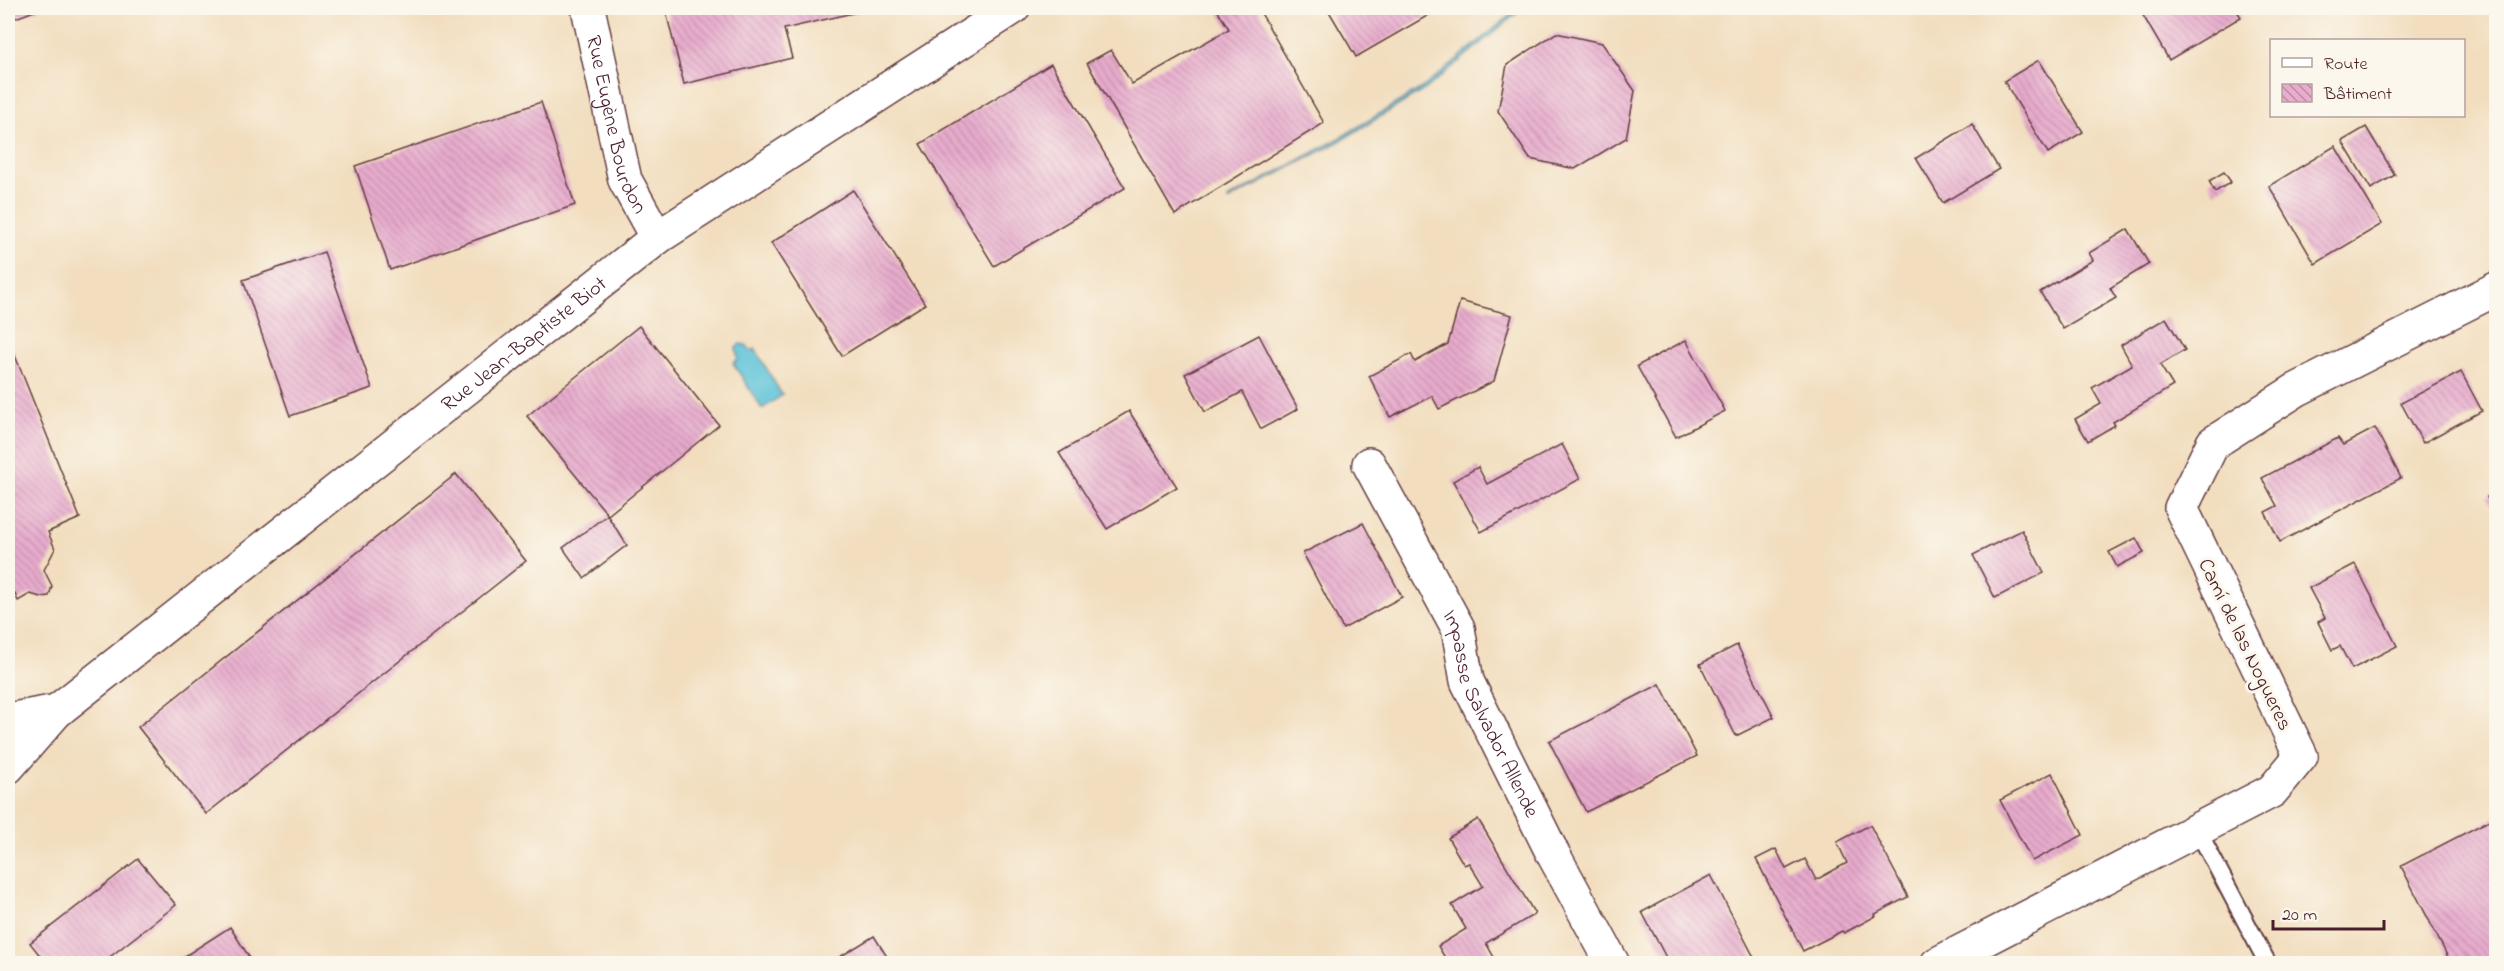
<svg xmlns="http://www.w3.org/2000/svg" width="2504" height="971" font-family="'Indie Flower',sans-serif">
<defs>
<pattern id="building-back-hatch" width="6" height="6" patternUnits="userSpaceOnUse" patternTransform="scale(1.5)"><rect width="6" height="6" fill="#e8accd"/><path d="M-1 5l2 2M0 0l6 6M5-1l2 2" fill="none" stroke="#be8ba7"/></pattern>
</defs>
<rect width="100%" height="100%" fill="#fbf7ec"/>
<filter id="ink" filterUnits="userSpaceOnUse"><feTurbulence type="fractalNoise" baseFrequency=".0167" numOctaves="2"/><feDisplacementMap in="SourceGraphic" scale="12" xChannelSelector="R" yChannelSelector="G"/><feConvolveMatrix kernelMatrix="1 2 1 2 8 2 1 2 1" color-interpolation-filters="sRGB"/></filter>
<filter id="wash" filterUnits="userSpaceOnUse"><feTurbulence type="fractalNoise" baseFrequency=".008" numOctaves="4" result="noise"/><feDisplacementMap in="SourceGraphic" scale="24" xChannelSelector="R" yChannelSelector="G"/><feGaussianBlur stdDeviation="1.35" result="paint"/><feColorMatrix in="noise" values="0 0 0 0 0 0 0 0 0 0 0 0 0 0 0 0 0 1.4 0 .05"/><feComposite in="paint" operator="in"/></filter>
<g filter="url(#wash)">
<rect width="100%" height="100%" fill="#f2debf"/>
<g fill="#5ac2d8" stroke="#527082" stroke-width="1.5">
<polygon points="1519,8 1523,8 1426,89 1340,141 1227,201 1229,198 1338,139 1425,86"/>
<polygon points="740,344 746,345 751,351 755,349 782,395 762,409 733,363 738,359 736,348"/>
</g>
<g id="blocks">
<g fill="url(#building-back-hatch)">
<polygon points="8,8 42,8 8,21"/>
<polygon points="665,8 874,8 784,29 792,58 684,84"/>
<polygon points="1216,8 1258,8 1324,123 1175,215 1087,63 1111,50 1132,84 1229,29"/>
<polygon points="1327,8 1441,8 1356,57"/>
<polygon points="2149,8 2235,8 2241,17 2169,60 2141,12"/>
<polygon points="1556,33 1602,43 1635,91 1626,138 1575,169 1530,159 1498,111 1507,65"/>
<polygon points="2039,60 2083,132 2048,153 2004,81"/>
<polygon points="1051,64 1125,188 994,266 920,144"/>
<polygon points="541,102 575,205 390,270 355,166"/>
<polygon points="1972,124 1999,169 1943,203 1916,158"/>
<polygon points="2366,127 2395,175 2371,189 2342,141"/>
<polygon points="2335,146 2382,224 2315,264 2269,186"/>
<polygon points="2224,172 2231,182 2215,192 2209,181"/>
<polygon points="853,190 925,304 842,356 771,243"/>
<polygon points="2128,229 2149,264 2110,288 2116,298 2063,329 2040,292 2093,260 2089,253"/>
<polygon points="324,252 372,388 290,416 243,280"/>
<polygon points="1460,301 1512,315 1494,381 1439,409 1432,396 1390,417 1369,376 1411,354 1415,362 1448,344"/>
<polygon points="2166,318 2185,350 2160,365 2173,386 2113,422 2115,425 2088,441 2075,419 2101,404 2092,388 2132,365 2121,345"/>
<polygon points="639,326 719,425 608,515 527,416"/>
<polygon points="1259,335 1298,409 1261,429 1242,392 1205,412 1185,374"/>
<polygon points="8,338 80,518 48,532 55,549 44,570 52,586 49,596 41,597 30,594 18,601 15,594 8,597"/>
<polygon points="1686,340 1725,411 1676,437 1637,366"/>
<polygon points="2461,372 2482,411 2423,443 2401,403"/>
<polygon points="1129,411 1177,487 1107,529 1059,453"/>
<polygon points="2375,428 2401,478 2280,542 2265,512 2277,506 2262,478 2338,438 2343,445"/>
<polygon points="1562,444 1580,479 1481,532 1453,481 1478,467 1487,484"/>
<polygon points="456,474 526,561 206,814 138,727"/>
<polygon points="2496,492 2496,516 2487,497"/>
<polygon points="607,515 627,545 584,578 563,548"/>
<polygon points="1363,523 1402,597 1343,629 1303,553"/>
<polygon points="2022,530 2044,573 1995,598 1973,555"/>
<polygon points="2136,538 2144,553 2117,567 2109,552"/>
<polygon points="2355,564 2397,646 2352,669 2340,646 2332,650 2318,622 2325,618 2309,588"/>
<polygon points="1737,645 1774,717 1736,736 1700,664"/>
<polygon points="1660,684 1697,756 1586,812 1549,741"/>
<polygon points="2052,773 2083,835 2032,861 2000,800"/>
<polygon points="2496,817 2496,963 2451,963 2401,866"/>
<polygon points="1478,819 1535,914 1486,943 1496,961 1492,963 1448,963 1438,946 1466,929 1452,905 1483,886 1469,863 1464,865 1448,838"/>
<polygon points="1870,825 1908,897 1875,914 1876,916 1844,933 1842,931 1803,951 1756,859 1776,849 1786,869 1805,859 1816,880 1847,863 1837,842"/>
<polygon points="138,859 176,905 102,963 46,963 30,943"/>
<polygon points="1711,875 1757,963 1669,963 1642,912"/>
<polygon points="230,927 253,963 174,963"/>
<polygon points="874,936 891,963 842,963 838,958"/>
</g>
</g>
</g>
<g filter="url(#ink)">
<use href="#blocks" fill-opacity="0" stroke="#633c41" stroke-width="1.5"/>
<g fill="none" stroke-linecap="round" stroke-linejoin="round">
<g stroke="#633c41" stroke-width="20">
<polyline id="lane" points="2197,829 2268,964"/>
</g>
<g stroke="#633c41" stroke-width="36">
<g id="street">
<path id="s1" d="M588 8 625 180 657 238"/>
<path id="s2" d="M1369 464 1458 628 1467 681 1552 852 1613 964"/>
<path id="s3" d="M57 711 657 238 1013 8"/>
<polyline points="8,720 57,711 8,767"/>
<polyline points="1937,964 2272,791 2301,756 2181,508 2213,443 2296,390 2496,289"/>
</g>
</g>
<use href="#lane" stroke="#fff" stroke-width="16"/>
<use href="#street" stroke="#fff" stroke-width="33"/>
</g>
</g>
<g text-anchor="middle" stroke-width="6" stroke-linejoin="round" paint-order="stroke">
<g font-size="21" fill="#4a1f2b" stroke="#fbf7ec">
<text dy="7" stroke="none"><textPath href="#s1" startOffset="120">Rue Eugène Bourdon</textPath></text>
<text dy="7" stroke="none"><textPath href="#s3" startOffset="594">Rue Jean-Baptiste Biot</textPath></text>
<text transform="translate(2246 644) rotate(64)" y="7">Camí de las Nogueres</text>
<text dy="7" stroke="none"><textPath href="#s2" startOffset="279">Impasse Salvador Allende</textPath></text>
</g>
</g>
<rect width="2504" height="971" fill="none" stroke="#fbf7ec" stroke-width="30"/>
<rect x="2270" y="39" width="195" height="78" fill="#fbf7ec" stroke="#b4a19f" stroke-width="1.5"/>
<rect x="2282" y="58" width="30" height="9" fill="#ffffff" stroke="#b4a19f" stroke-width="1.5"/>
<text x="2324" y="69" font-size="18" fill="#4a1f2b">Route</text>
<rect x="2282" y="84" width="30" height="18" fill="url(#building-back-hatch)" stroke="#b4a19f" stroke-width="1.5"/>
<text x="2324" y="99" font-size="18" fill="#4a1f2b">Bâtiment</text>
<path d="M2273 920v9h111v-9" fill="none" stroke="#4a1f2b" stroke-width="3"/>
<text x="2282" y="920" font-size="18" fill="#4a1f2b" stroke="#fbf7ec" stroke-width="4.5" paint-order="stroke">20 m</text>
</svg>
